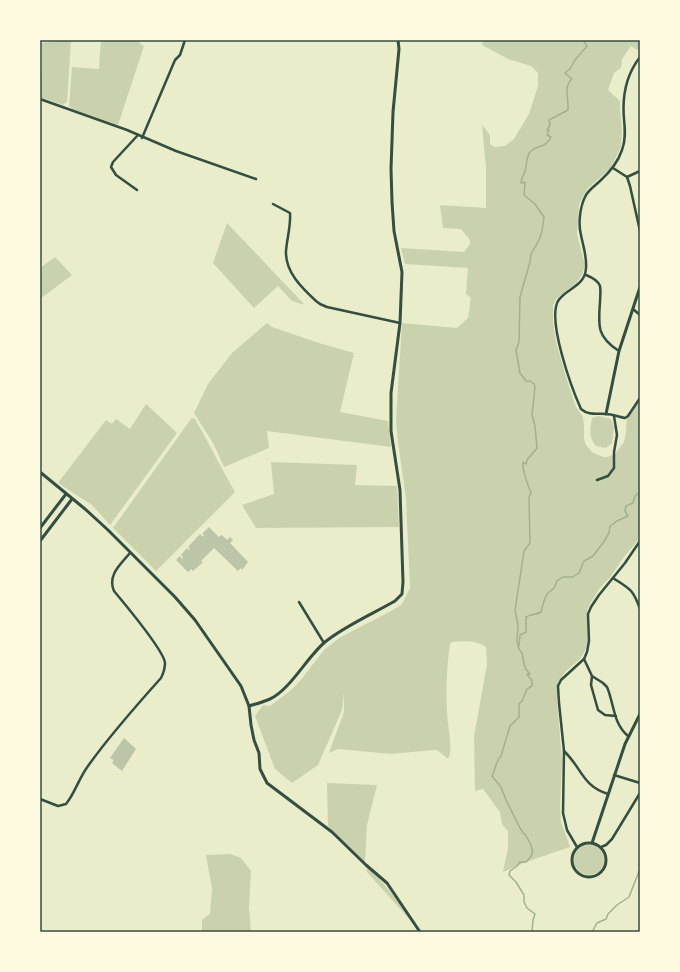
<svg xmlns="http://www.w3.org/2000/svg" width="680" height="972" font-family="'PT Serif',serif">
<rect width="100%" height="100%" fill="#e9edc9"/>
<g fill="#cad2ad">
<polygon points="64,40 71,40 67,102 63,105 40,97 40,73 42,73 42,43"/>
<polygon points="101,40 141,40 140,44 144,46 118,125 72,109 69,106 72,67 99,69"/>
<path d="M483 40H517L521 42 522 40H640V47L637 50 631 46 622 59 621 68 614 73 608 90 620 101V109L622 130 621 147 610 169 588 188 579 204 577 234 585 265 582 275 577 282 556 299 553 306V323L556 342 569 387 576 407 583 417 584 426V439L586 445 592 452 603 457H608L615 454 624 442 626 432 627 417 640 399V538L624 557 611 576 599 589 591 602 587 610 588 643 584 653 580 659 566 671 558 682 557 702 562 760 560 808 561 822 570 847 526 862 503 872 508 848V831L502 824 500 812 483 789 475 791 474 736 487 665 486 647C476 640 463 641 452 642L450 644C446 672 445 703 449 731 450 739 452 752 448 759L437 750H433L391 754 338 749 329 753 344 712V693L342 710 318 765 292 783 275 769 255 716 263 705 270 706 290 691 300 681 324 650 339 638 393 610 402 604 410 588 406 498 398 443 396 420 402 323 457 328 468 318 471 298 466 294 468 268 405 264 401 248 464 252 470 244V240L461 229 443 228 440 205 486 208V167L482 125 490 135V144L494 147 505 146 514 139 529 114 538 86V73L531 66 508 59 482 45Z"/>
<polygon points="227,223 305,305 292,301 278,286 254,308 213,263"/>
<polygon points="55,257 72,275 40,299 40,268"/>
<polygon points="267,323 272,327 319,343 354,353 340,412 388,421 391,447 267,431 269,448 224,467 213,443 194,413 208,384 233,352"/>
<polygon points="146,404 177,433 110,525 92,505 58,483 106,420 112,424 116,419 130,429"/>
<path d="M599 416 611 419 614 427 612 443 606 448 596 446C588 436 590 430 592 418Z"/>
<path d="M193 418 195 419C209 443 221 468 235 492L156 571 113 528 191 419Z"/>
<polygon points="271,462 357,465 355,485 397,486 399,527 256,528 242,505 274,494"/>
<polygon points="327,783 377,785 367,825 365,862 328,826"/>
<circle cx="589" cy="860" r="15"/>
<polygon points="230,854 241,858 251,871 249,908 251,932 201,932 202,931 202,920 210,914 212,889 206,855"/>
<path d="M367 868C386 883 398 902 412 922L367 872Z"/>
</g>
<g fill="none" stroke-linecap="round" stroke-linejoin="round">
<g stroke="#a3b18a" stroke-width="1.5">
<path d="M519 646 520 635 526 632V617C531 614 536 615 541 612L544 601 547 594 554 588 557 581 563 577H573L579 573 584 561 593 556 603 543 609 533 610 526 617 521 628 516 625 511 626 506 633 503 635 496 640 492"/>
<path d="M532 932 533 920 535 914 527 908 524 902V895L516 882 509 875 510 871 517 866 520 862H526C528 859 531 858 532 854 534 847 526 835 521 830L506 800 501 787 492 776C496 769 495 762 501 756L510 726 519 717V704L522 701 527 689 532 686V681L527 674H530L525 668 522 653 519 649 517 641 518 625 515 610 524 551 530 543 529 498 531 492C528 487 522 468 523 462L526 464 527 460 537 448 535 426 532 415 535 387 534 384 530 381H526L520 373 516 350 519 342 520 297 530 262 531 254 539 240 542 231 544 217 535 204 524 195 525 182 521 183C521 178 524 175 525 171 527 164 526 157 530 152 538 144 545 149 551 137L547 135 549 130H547L550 125 549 120 568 110C569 99 563 86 572 79L565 73 570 69 575 60 587 46 583 40"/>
<polyline points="592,932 597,923 606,919 608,914 617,905 629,897 640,869"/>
</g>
</g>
<g fill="#bcc5a7">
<polygon points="209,527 219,537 222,535 227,540 230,537 233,540 230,543 248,562 242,570 241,568 238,571 214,548 201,561 203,562 193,571 191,569 188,572 176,560 180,556 182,559 183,557 181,555 187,548 188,550 190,549 188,547 200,534 203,537 204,535 202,534"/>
<polygon points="124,738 136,749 122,771 112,763 114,760 110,758"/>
</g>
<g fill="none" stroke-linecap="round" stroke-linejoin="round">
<g stroke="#344e41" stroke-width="2.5">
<path d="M640 57C626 75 622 97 624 119 625 129 626 140 622 150 618 162 610 172 600 181 595 186 588 190 585 197 580 207 578 224 581 235 583 246 587 256 586 268 585 287 566 288 558 301 547 321 572 389 581 409 589 416 597 413 606 414 612 414 619 417 625 418L628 416 640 398"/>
<polyline points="40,99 127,130 176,151 256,179"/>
<polyline points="142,138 175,60 180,55 185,40"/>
<polyline points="613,168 627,177 630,186 640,231"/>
<polyline points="627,177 640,171"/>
<polyline points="137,190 116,175 111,167 113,162 138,135"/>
<path d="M273 204 290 213C291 226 287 238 286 251 285 272 302 288 316 301L320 304 327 307 400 323"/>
<path d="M586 275C591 277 598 280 600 286 601 291 600 298 600 302 598 326 597 337 619 351"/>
<polyline points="633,309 640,315"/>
<polyline points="597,480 608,476 614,468 614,452 617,435 614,416"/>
<path d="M613 578C630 589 633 589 640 609"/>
<polyline points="299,602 324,643"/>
<path d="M584 659 592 676 603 683 607 687C614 703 613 724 628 736"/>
<polyline points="592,676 591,685 598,710 605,715 616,716"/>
<path d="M564 751C582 768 582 786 608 794"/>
<polyline points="614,775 640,783"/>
<path d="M40 799 58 806 66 804C75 793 79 778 88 766 110 735 135 707 161 678 163 674 165 668 165 663 164 651 124 603 114 591 107 575 121 564 130 553"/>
<polyline points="577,847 567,830 563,813 564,751 559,703 558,686 561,680 584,659 587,652 589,641 588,614 591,607 599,595 625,563 640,541"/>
<polyline points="601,847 606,845 612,839 640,793"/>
</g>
<g stroke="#344e41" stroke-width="3">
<polyline points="606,414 619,351 640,287"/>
<polyline points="40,472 85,509 108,530 175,597 195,620 241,686 249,706 251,725 254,740 259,753 260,769 267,783 332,832 366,865 387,883 420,932"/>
<polyline points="40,528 66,494"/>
<polyline points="40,541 72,499"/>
<path d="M249 706C256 704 263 702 270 699 290 690 307 657 325 642 343 627 374 613 395 601L402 594 403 582 400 490 391 431V393L400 323 402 272 394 231 392 202 391 169 393 112 399 49 398 40"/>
<circle cx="589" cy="860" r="17"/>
<polyline points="592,843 625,744 640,714"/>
</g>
</g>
<rect width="680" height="972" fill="none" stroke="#fefae0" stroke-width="82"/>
<rect x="41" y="41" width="598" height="890" fill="none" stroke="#344e41" stroke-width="1.5"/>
</svg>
